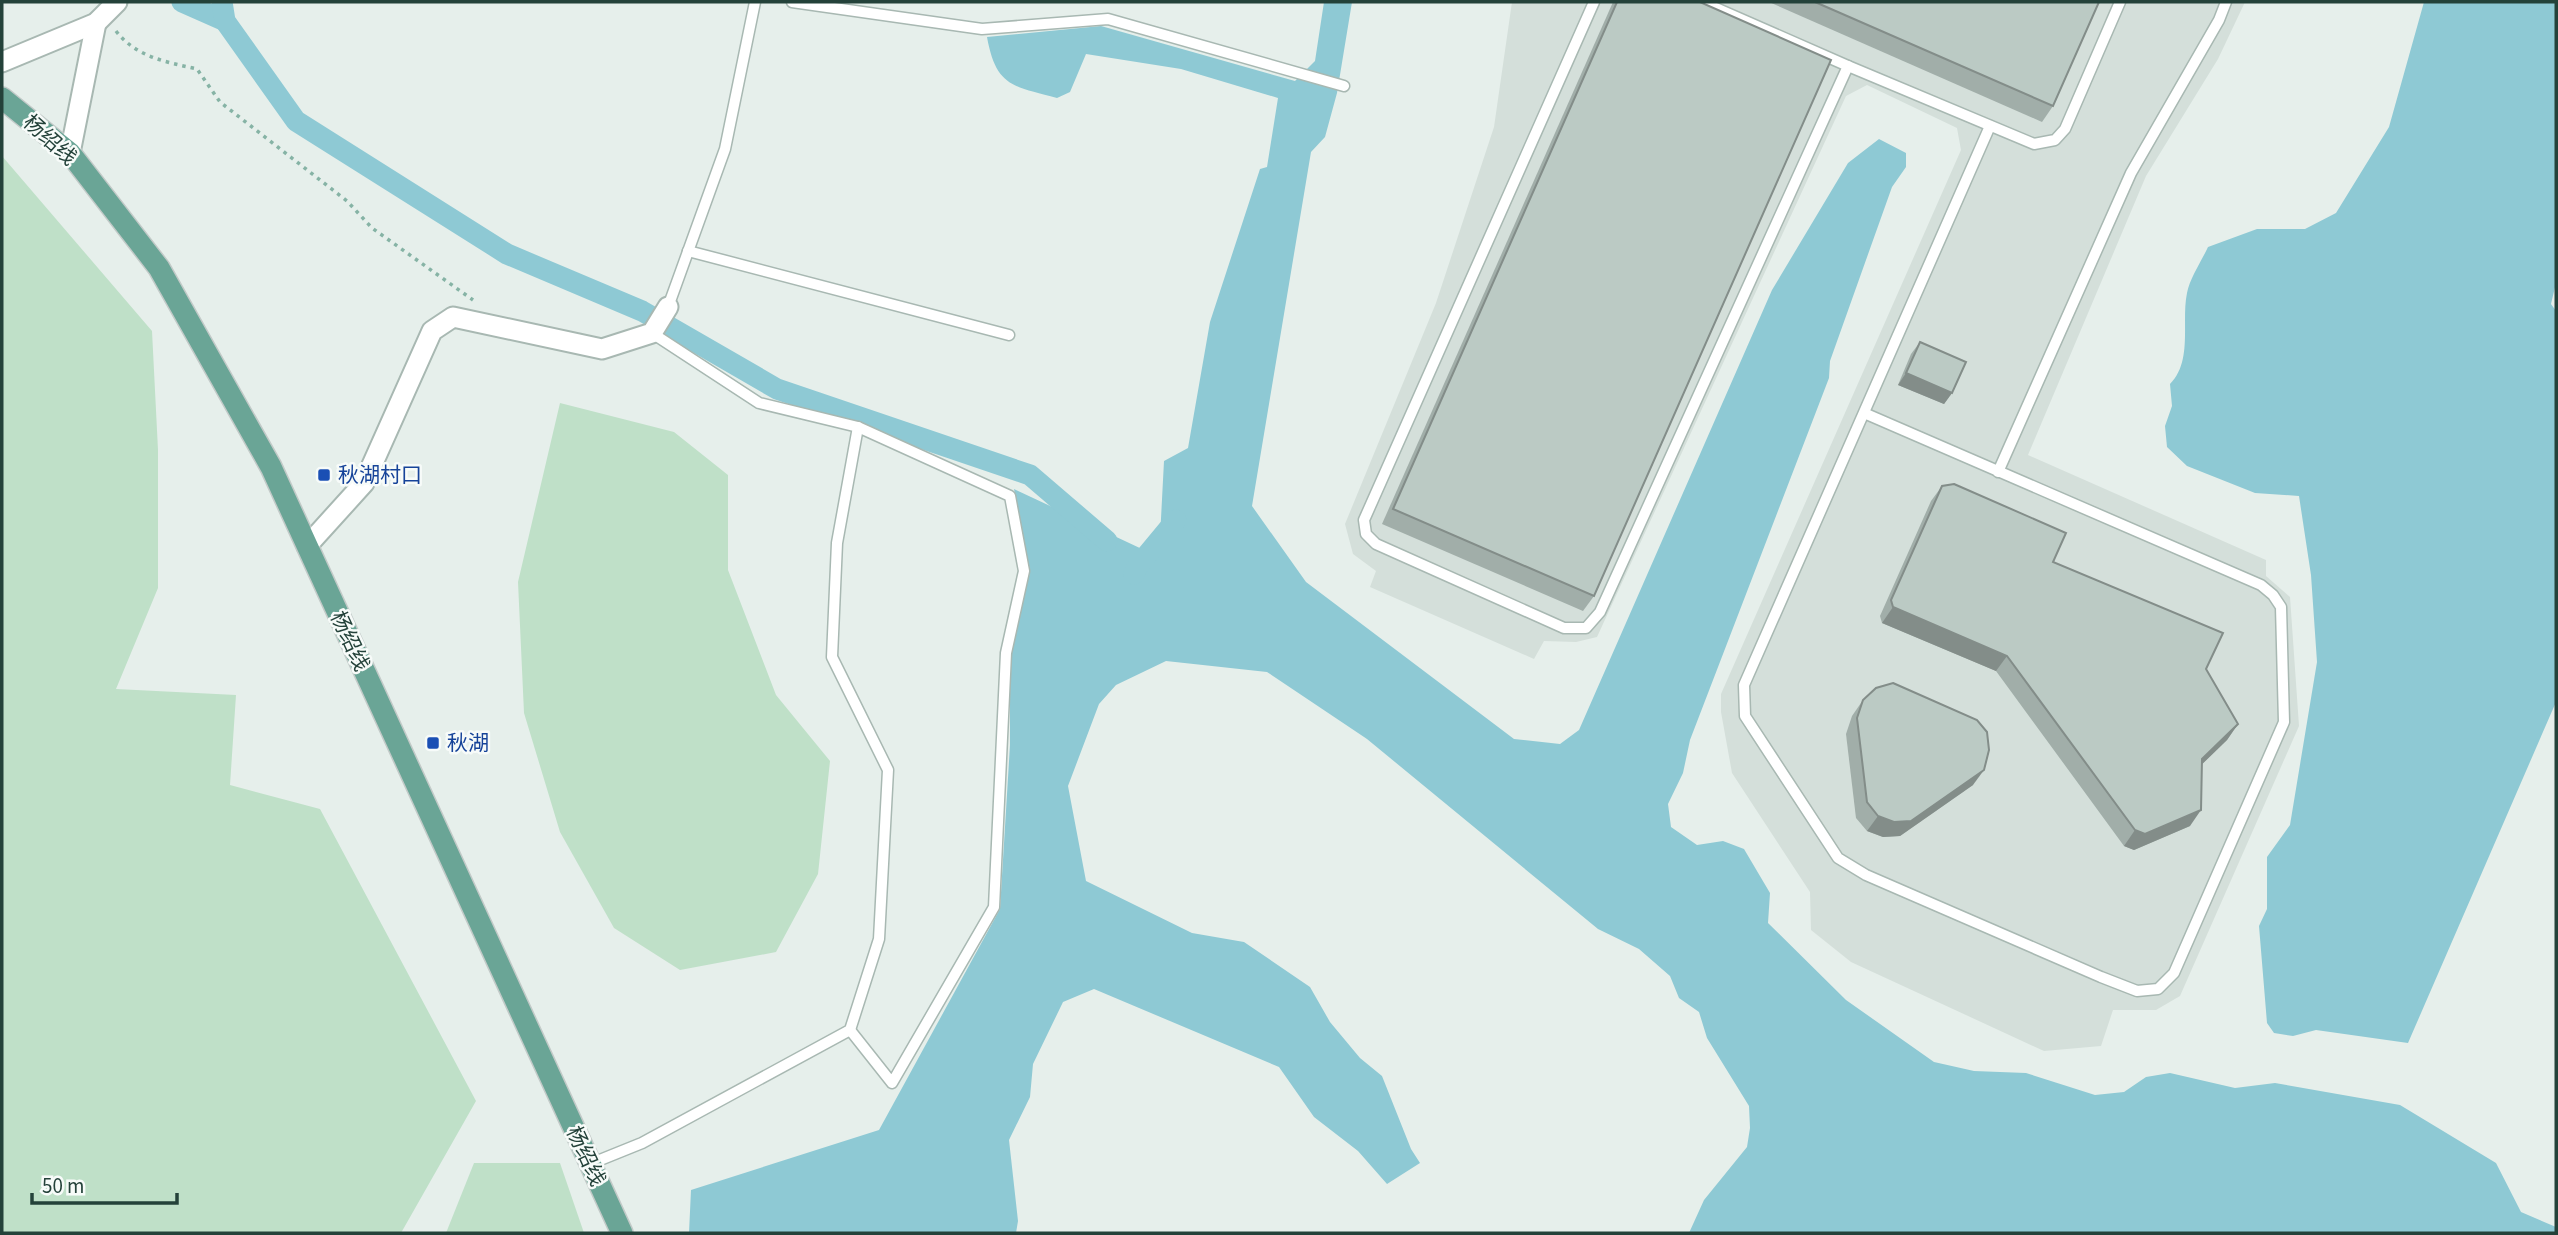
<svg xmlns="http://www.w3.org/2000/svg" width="2558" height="1235" font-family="'Source Sans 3','Noto Sans SC',sans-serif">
<rect width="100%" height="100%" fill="#e6efeb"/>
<polygon fill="#d4dfda" points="1512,2 2245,2 2218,59 2146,176 2028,455 2266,560 2266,576 2290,597 2299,726 2180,996 2156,1010 2113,1010 2101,1046 2044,1051 1851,962 1811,930 1810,892 1732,773 1721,712 1721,694 1961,150 1957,128 1867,85 1846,96 1597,637 1576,642 1544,641 1534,659 1370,587 1376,571 1353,554 1345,524 1436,303 1494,127"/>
<g fill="#bfe0c8">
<polygon points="2,156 152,331 158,450 158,588 116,689 236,695 230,785 320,809 476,1101 401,1233 2,1233"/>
<polygon points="560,403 674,432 728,475 728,570 776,695 830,761 818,874 776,952 680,970 614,928 560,832 524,713 518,582"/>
<polygon points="474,1163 560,1163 584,1233 446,1233"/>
</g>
<g fill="#8ec9d4">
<path d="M1324 2H1352L1337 93 1325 137 1311 152 1252 506 1306 582 1514 739 1560 744 1579 730 1772 290 1848 163 1879 139 1906 153V167L1892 187 1830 361 1829 378 1690 740 1683 773 1668 804 1671 827 1697 845 1723 841 1744 849 1770 893 1768 923 1846 1000 1934 1062 1974 1071 2026 1073 2095 1095 2124 1092 2146 1077 2170 1073 2235 1088 2275 1083 2400 1105 2496 1163 2521 1212 2556 1227V1233H1689L1704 1200 1747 1147 1750 1128 1749 1106 1707 1038 1699 1012 1679 998 1670 976 1639 949 1598 929 1367 739 1267 672 1166 661 1116 685 1099 704 1068 786 1086 881 1192 933 1244 942 1310 987 1330 1022 1360 1058 1382 1076 1411 1149 1420 1163 1387 1184 1358 1151 1314 1117 1279 1067 1094 989 1063 1002 1033 1064 1030 1097 1009 1140 1018 1221 1016 1233H689L691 1190 879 1130 1000 909 1010 745V653L1030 572 1014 489 1159 557 1164 461 1188 448 1210 322 1260 169 1267 167 1278 98 1181 69 1086 54 1070 92 1057 98C1013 86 996 87 987 37L1101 26 1295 81 1315 61Z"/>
<path d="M2424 2H2556V283L2551 304 2556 311V702L2408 1043 2316 1030 2293 1036 2274 1033 2267 1023 2259 926 2267 909V857L2290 825 2317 662 2311 575 2299 496 2255 493 2187 466 2167 447 2165 426 2172 406 2170 384C2193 361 2181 322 2187 293 2190 278 2201 262 2208 247L2257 229H2305L2336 213 2389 127Z"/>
</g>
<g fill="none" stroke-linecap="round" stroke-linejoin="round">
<g stroke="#8ec9d4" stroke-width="21">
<polyline points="182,2 225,21"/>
<polyline points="222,2 225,21 296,121 507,254 642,311 777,389 1030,475 1107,541"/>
<polyline points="1134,574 1137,567 1176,520"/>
</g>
<g stroke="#a8b8b2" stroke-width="13">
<g id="service">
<polyline points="792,2 982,29 1108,19 1344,86"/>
<polyline points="1594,2 1364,520 1366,534 1376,544 1564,628 1586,628 1600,612 1848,66"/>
<polyline points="1702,2 1848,66 2034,144 2055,140 2065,129 2120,2"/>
<polyline points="688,251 1009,335"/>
<polyline points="668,307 725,149 755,2"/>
<polyline points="652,333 759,403 858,427 1010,496 1024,571 1006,653 994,907 892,1083 850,1030"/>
<polyline points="1864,413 2261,585 2273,595 2281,607 2284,722 2174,973 2158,989 2137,991 2101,977 1866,875 1838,858 1745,716 1744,685 1990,126"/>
<polyline points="1998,472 2131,173 2219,20 2226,2"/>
<polyline points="590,1164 642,1143 850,1030 879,939 888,770 832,657 837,543 858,427"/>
</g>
</g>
<g stroke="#a8b8b2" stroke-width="23">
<g id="minor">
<polyline points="2,62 96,23 117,2"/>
<polyline points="70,153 96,23"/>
<polyline points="307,546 364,483 432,331 453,317 602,349 652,333 668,307"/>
</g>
</g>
<g stroke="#c2cac8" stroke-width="24">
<polyline id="primary" points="2,98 70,153 159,268 271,467 622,1233"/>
</g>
<path stroke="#86b3a5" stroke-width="3.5" stroke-dasharray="3.5 5" stroke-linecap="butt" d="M116 31C136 57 166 62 197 69L220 102 347 201 372 228 473 300"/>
<use href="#service" stroke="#fff" stroke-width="10"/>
<use href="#minor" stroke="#fff" stroke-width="19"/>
<use href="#primary" stroke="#6aa596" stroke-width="21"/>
</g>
<g fill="#a1aea9">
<polygon points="1613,2 1700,2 1594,596 1583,611 1382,524"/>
<polygon points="1769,2 2099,2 2053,106 2042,122"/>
<polygon points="1920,342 1952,393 1944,404 1898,385 1911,354"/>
<polygon points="1942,486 2206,669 2238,724 2227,740 2202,764 2190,826 2134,850 2124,846 1996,671 1882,623 1880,616 1931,501"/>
<polygon points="1863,700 1973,785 1900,836 1883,837 1867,831 1856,818 1846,734 1852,716"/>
</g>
<g fill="#838d89">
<polygon points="1906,373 1952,393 1944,404 1898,385"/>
<polygon points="1893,607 2007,656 1996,671 1882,623"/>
<polygon points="2238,724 2227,740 2191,775 2202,759"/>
<polygon points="1984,770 1973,785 1900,836 1883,837 1867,831 1878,816"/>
<polygon points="2201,810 2190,826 2134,850 2124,846 2135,830"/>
</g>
<g fill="#bbcac4" stroke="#838d89" stroke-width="2">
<polygon points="1617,2 1700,2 1831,60 1594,596 1393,509"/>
<polygon points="1815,2 2099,2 2053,106"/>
<polygon points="1920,342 1966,362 1952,393 1906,373"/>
<polygon points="1954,484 2066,533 2053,562 2223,633 2206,669 2238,724 2202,759 2201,810 2145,834 2135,830 2007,656 1893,607 1891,600 1942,486"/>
<polygon points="1893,683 1977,720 1987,732 1989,750 1984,770 1911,821 1894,822 1878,816 1867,802 1857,718 1863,700 1876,688"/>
</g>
<g fill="#1a4fb4" stroke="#f7fbf9" stroke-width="2.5">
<rect x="317" y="468" width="14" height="14" rx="3.5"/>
<rect x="426" y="736" width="14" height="14" rx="3.5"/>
</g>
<g text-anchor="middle" stroke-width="5" stroke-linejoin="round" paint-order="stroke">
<g font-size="21" fill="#24423a" stroke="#f7fbf9">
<text transform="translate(50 140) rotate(42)" y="7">杨绍线</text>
<text transform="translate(350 641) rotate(65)" y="7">杨绍线</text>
<text transform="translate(586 1156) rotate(65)" y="7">杨绍线</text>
</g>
<g font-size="21" fill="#164399" stroke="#f7fbf9" text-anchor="start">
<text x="338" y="482">秋湖村口</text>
<text x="447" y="750">秋湖</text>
</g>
</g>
<rect width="2558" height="1235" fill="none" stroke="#24423a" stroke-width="7"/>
<path d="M32 1193v10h145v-10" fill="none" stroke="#24423a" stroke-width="3.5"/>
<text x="42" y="1193" font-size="21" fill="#24423a" stroke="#f7fbf9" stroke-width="5" paint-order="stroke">50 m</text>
</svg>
